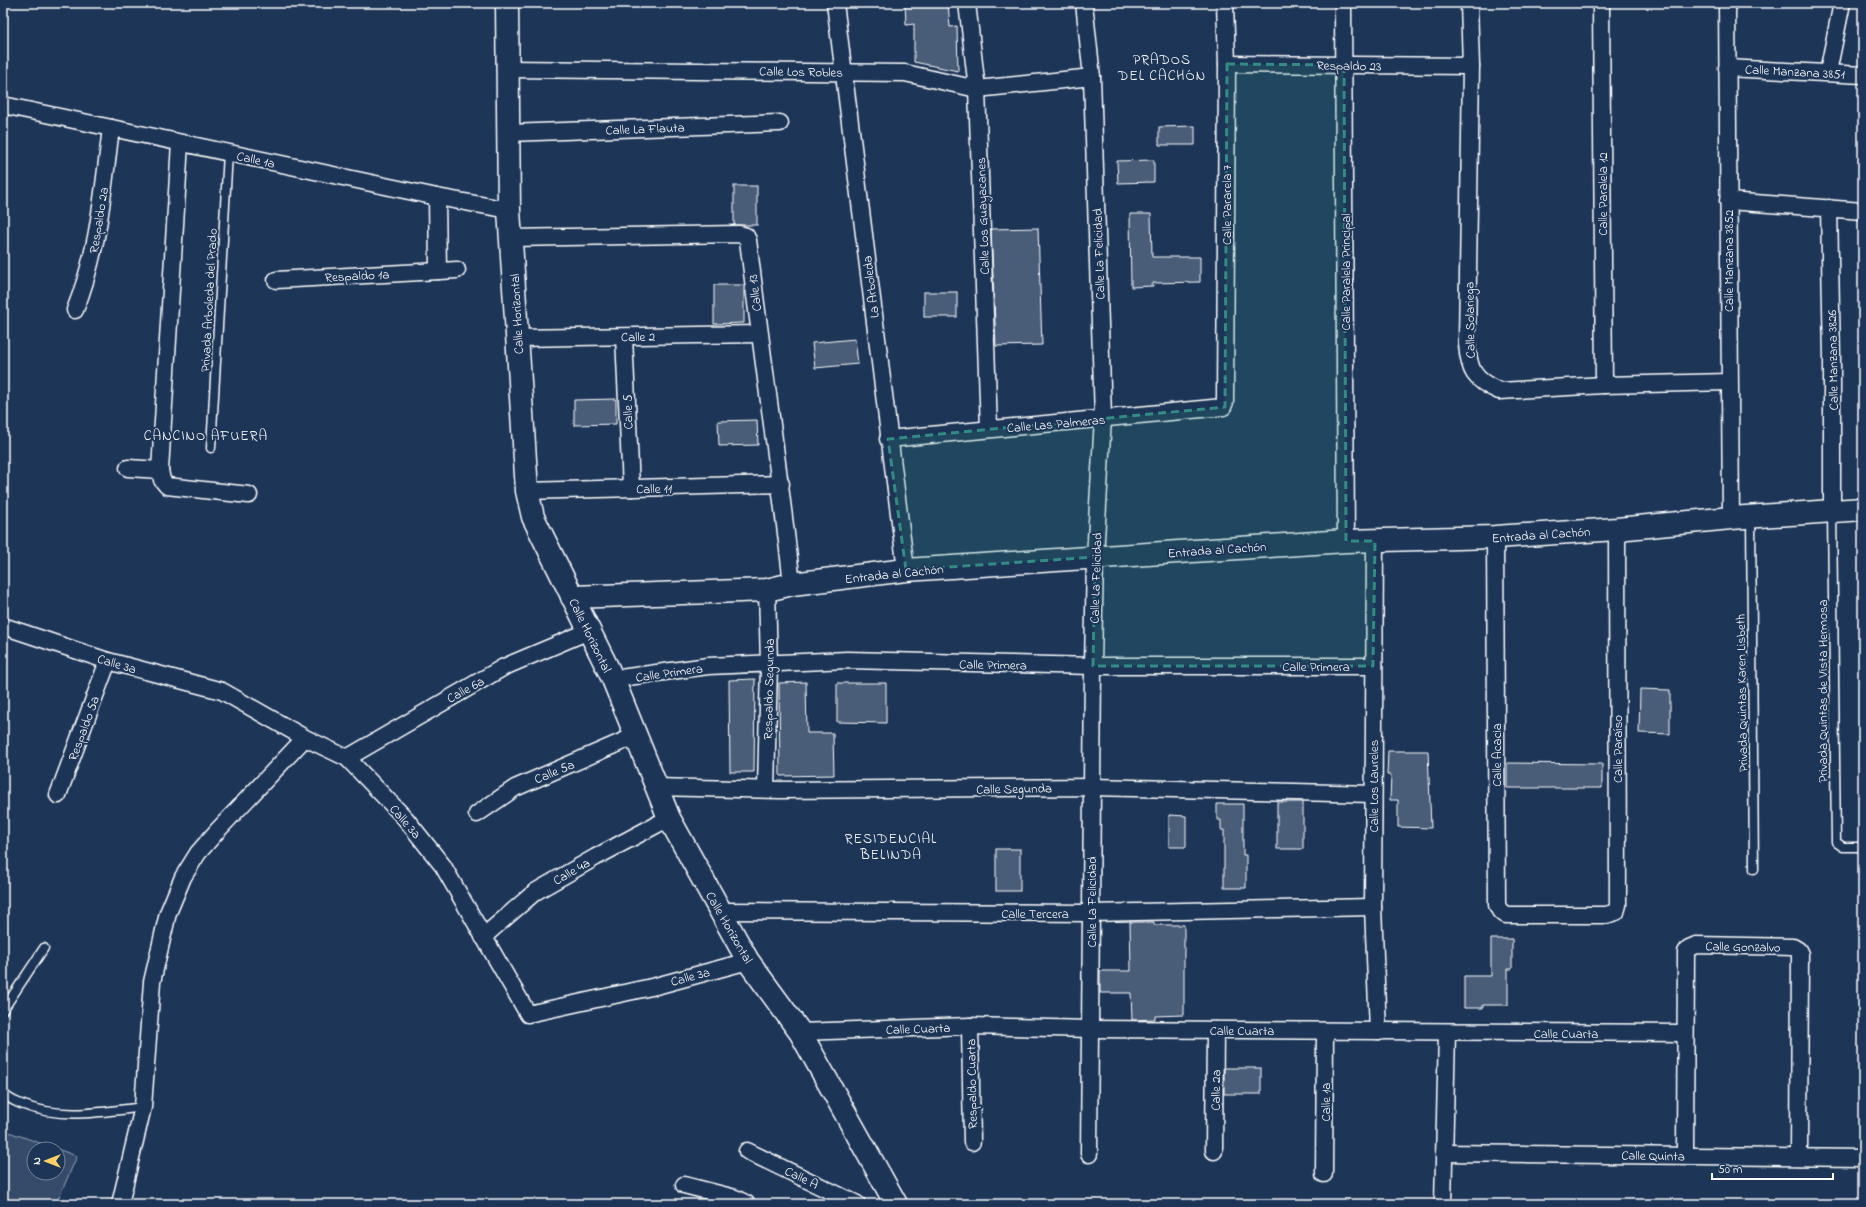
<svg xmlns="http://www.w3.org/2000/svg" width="1866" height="1207" font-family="'Indie Flower',sans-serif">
<rect width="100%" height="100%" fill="#1d3557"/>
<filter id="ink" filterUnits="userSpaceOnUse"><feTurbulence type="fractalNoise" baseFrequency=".025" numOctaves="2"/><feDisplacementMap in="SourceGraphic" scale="8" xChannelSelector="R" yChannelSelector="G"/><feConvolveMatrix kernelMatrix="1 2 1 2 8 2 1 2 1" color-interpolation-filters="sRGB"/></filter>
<g filter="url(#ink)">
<path fill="#364b69" stroke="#9aa5b4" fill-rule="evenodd" d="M3 1130 77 1156 56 1204H3ZM34 1149H58V1173H34Z"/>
<g fill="#4a5d79" stroke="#fff">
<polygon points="905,3 948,3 950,27 957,26 958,71 914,62 914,24 906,25"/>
<polygon points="1195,126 1195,145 1159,145 1159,127"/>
<polygon points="1154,160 1154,182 1118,183 1117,161"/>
<rect x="734" y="186" width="23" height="39"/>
<polygon points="1130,214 1151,214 1152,257 1200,257 1200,282 1153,283 1153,286 1131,287"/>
<polygon points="1038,228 1042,345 996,346 991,229"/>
<polygon points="714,285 744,285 744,323 714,324"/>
<rect x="924" y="292" width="33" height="25"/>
<polygon points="855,339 858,364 815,368 812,343"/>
<polygon points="616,399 616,424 574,425 574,400"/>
<polygon points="757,420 758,445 719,446 718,421"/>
<polygon points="755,679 754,772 730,772 729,680"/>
<polygon points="806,682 807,733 833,733 834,775 780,776 779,683"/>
<polygon points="837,683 886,683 886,723 837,722"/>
<polygon points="1640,689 1670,690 1670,734 1639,733"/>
<polygon points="1388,751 1428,751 1431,828 1398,827 1398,800 1390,800 1391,775 1387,775"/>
<polygon points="1507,763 1602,764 1602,788 1507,788"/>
<rect x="1277" y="802" width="26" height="47"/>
<polygon points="1217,804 1243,804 1243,855 1246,855 1246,888 1224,888 1224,830 1221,830 1221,820 1217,820"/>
<polygon points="1169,815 1186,816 1186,847 1169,847"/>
<rect x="996" y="849" width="24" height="42"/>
<polygon points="1130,922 1154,922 1154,925 1184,925 1184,1015 1155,1016 1155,1019 1132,1020 1131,993 1100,993 1100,971 1131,971"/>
<polygon points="1491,939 1512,939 1512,969 1508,969 1508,1005 1483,1005 1483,1008 1464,1008 1464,976 1491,976"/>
<rect x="1224" y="1068" width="37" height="26"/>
</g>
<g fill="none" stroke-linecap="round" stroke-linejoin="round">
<g stroke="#fff" stroke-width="11">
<g id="lane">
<polyline points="211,448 228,153"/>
<polyline points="1832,512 1836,842 1843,847 1863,847"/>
<polyline points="1751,517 1754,869"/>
<polyline points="3,1010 44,948"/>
<path d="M3 1093C8 1099 14 1101 21 1104 60 1120 102 1112 143 1107"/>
</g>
</g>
<g stroke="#fff" stroke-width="19">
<g id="street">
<polyline points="835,3 906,570"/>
<polyline points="967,3 977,89 989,429"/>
<polyline points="1084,3 1092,77 1103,418 1095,557 1093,666 1089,1154"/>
<polyline points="1343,3 1346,541"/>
<path d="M1469 3 1471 66 1467 344C1469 371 1474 380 1499 391L1604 385 1729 382"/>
<polyline points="1601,3 1604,385"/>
<polyline points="1727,3 1731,518"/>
<polyline points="1227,64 1471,66"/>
<polyline points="1727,68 1863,75"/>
<polyline points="508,69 905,73 977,89 1092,77"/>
<polyline points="1828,72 1842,3"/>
<polyline points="3,105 437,197 509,210"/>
<polyline points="509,133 780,123"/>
<polyline points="437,197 438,271"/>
<polyline points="1728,201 1863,211"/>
<polyline points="1829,208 1832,358 1832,511"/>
<path d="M511 238 739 234 746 236 748 240C762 355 779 469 792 584"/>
<polyline points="276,280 457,270"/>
<path d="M75 310C99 250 103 191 111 128"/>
<polyline points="624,337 631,488"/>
<polyline points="517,338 759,334"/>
<polyline points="888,439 1223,407 1225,402 1227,64 1225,3"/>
<polyline points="128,468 160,470 180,143"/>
<polyline points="160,470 162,480 167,486 249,495"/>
<polyline points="527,491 781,484"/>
<polyline points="1495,537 1497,905 1500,911 1506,915 1606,915 1616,912 1618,905 1617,529"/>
<polyline points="1375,541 1373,907 1378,1031"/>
<polyline points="3,626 108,661 222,691 305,738 347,758 405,818 443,866 528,1014 656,986 748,961"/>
<polyline points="613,679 708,666 847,660 1093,666 1373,666"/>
<polyline points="347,758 504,667 589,631"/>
<polyline points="655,787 780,790 1092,787 1373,794"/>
<polyline points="766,789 769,664 767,590"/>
<polyline points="58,795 108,661"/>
<polyline points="477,814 515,788 635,736"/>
<polyline points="721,911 1091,913 1373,907"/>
<polyline points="483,937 535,892 596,857 669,818"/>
<polyline points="970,1026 972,1142"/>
<polyline points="800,1032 970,1026 1090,1029 1685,1033"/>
<polyline points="747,1151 857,1204"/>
<polyline points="1214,1151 1215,1030"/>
<polyline points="1444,1153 1863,1158"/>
<polyline points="1685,1155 1686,952 1689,948 1696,945 1793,947 1798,950 1800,954 1799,1157"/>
<polyline points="1324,1174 1325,1031"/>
<polyline points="684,1185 735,1198 747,1204"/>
<polyline points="120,1204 143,1107 152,982 168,913 183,877 198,853 218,830 305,738"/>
<polyline points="1443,1204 1447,1032"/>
</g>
</g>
<g stroke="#fff" stroke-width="25">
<g id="secondary">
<polyline points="507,3 509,210 527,491 533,517 613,679 669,818 748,961 800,1032 896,1204"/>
<polyline points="572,597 767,590 792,584 906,570 1346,541 1495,537 1617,529 1731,518 1863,509"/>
</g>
</g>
<use href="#lane" stroke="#1d3557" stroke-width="8"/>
<use href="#street" stroke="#1d3557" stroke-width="16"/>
<use href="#secondary" stroke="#1d3557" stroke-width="22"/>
</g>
</g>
<path fill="#338b84" fill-opacity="0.2" stroke="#338b84" stroke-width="3" stroke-dasharray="8 5" stroke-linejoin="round" d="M1227 64 1344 65 1346 541H1375L1373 666H1093L1095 557 906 570 888 439 1225 407Z"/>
<g text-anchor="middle" stroke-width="4" stroke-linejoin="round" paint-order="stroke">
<g font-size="13" fill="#fff" stroke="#1d3557">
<text transform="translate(1349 65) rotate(1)" y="5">Respaldo 23</text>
<text transform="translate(801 71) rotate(1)" y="5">Calle Los Robles</text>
<text transform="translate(1795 71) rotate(3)" y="5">Calle Manzana 3851</text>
<text transform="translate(645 128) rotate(-2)" y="5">Calle La Flauta</text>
<text transform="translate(256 159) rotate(12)" y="5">Calle 1a</text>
<text transform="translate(1602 194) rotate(-90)" y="5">Calle Paralela 12</text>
<text transform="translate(1226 205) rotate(-90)" y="5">Calle Pararela 7</text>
<text transform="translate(982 216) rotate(-92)" y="5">Calle Los Guayacanes</text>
<text transform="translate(98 220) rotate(-81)" y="5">Respaldo 2a</text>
<text transform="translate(1098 254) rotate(-92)" y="5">Calle La Felicidad</text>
<text transform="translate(1728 261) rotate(-90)" y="5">Calle Manzana 3852</text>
<text transform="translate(1345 272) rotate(-90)" y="5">Calle Paralela Principal</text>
<text transform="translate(357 275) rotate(-3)" y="5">Respaldo 1a</text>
<text transform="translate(870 287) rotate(-97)" y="5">La Arboleda</text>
<text transform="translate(754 293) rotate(-97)" y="5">Calle 13</text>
<text transform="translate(208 300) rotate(-87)" y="5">Privada Arboleda del Prado</text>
<text transform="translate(516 314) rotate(-93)" y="5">Calle Horizontal</text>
<text transform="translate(1469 320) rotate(-91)" y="5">Calle Solariega</text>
<text transform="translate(638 336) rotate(-1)" y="5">Calle 2</text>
<text transform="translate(1832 360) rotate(-91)" y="5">Calle Manzana 3826</text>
<text transform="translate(627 412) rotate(-92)" y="5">Calle 5</text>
<text transform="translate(1056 423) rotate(-5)" y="5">Calle Las Palmeras</text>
<text transform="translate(654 488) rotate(-1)" y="5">Calle 11</text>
<text transform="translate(1541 534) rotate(-4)" y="5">Entrada al Cachón</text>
<text transform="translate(1217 549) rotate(-4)" y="5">Entrada al Cachón</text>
<text transform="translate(894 573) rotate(-6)" y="5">Entrada al Cachón</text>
<text transform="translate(1095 578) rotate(-88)" y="5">Calle La Felicidad</text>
<text transform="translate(591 635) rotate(64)" y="5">Calle Horizontal</text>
<text transform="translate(117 663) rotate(16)" y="5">Calle 3a</text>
<text transform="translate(993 664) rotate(1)" y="5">Calle Primera</text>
<text x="1316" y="671">Calle Primera</text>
<text transform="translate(669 672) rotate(-8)" y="5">Calle Primera</text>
<text transform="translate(465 689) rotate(-29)" y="5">Calle 6a</text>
<text transform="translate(768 689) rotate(-89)" y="5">Respaldo Segunda</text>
<text transform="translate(1822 691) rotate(-90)" y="5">Privada Quintas de Vista Hermosa</text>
<text transform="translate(1741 693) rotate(-91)" y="5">Privada Quintas Karen Lisbeth</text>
<text transform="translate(83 728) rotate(-70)" y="5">Respaldo 5a</text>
<text transform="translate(1617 749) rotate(-90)" y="5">Calle Paraíso</text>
<text transform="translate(1496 755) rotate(-90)" y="5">Calle Acacia</text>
<text transform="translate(554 771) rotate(-23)" y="5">Calle 5a</text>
<text transform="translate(1373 786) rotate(-90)" y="5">Calle Los Laureles</text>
<text transform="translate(1014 788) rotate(-1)" y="5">Calle Segunda</text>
<text transform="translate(406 821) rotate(49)" y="5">Calle 3a</text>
<text transform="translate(571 871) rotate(-30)" y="5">Calle 4a</text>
<text transform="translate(1091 902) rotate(-90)" y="5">Calle La Felicidad</text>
<text x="1035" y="918">Calle Tercera</text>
<text transform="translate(730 927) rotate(60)" y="5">Calle Horizontal</text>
<text transform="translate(1743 946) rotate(1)" y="5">Calle Gonzalvo</text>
<text transform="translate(690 976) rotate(-15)" y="5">Calle 3a</text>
<text transform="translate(918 1028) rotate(-2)" y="5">Calle Cuarta</text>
<text x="1242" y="1035">Calle Cuarta</text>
<text x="1566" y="1038">Calle Cuarta</text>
<text transform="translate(971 1084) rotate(-91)" y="5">Respaldo Cuarta</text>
<text transform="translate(1215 1090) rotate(-89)" y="5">Calle 2a</text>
<text transform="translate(1325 1102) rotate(-90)" y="5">Calle 1a</text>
<text transform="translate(1653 1155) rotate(1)" y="5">Calle Quinta</text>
<text transform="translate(802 1177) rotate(26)" y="5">Calle A</text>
</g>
<g font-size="14" letter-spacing="1" fill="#fff" stroke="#1d3557">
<text x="1162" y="64">PRADOS<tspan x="1162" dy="16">DEL CACHÓN</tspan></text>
<text x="206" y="440">CANCINO AFUERA</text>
<text x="891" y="843">RESIDENCIAL<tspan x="891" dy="16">BELINDA</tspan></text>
</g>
</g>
<rect width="1866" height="1207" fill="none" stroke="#1d3557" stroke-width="16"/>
<rect x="8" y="8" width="1850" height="1191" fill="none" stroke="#fff" stroke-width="1.5" filter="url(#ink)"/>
<g transform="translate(46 1161) rotate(270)"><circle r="19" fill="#1d3557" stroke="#77869a"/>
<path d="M0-3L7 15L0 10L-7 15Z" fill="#ffd166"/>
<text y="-6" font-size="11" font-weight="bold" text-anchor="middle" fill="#ffffff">N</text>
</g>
<path d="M1712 1173v6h121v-6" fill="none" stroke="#ffffff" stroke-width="2"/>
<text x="1718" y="1173" font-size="12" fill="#ffffff" stroke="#1d3557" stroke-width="3" paint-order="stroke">50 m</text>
</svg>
